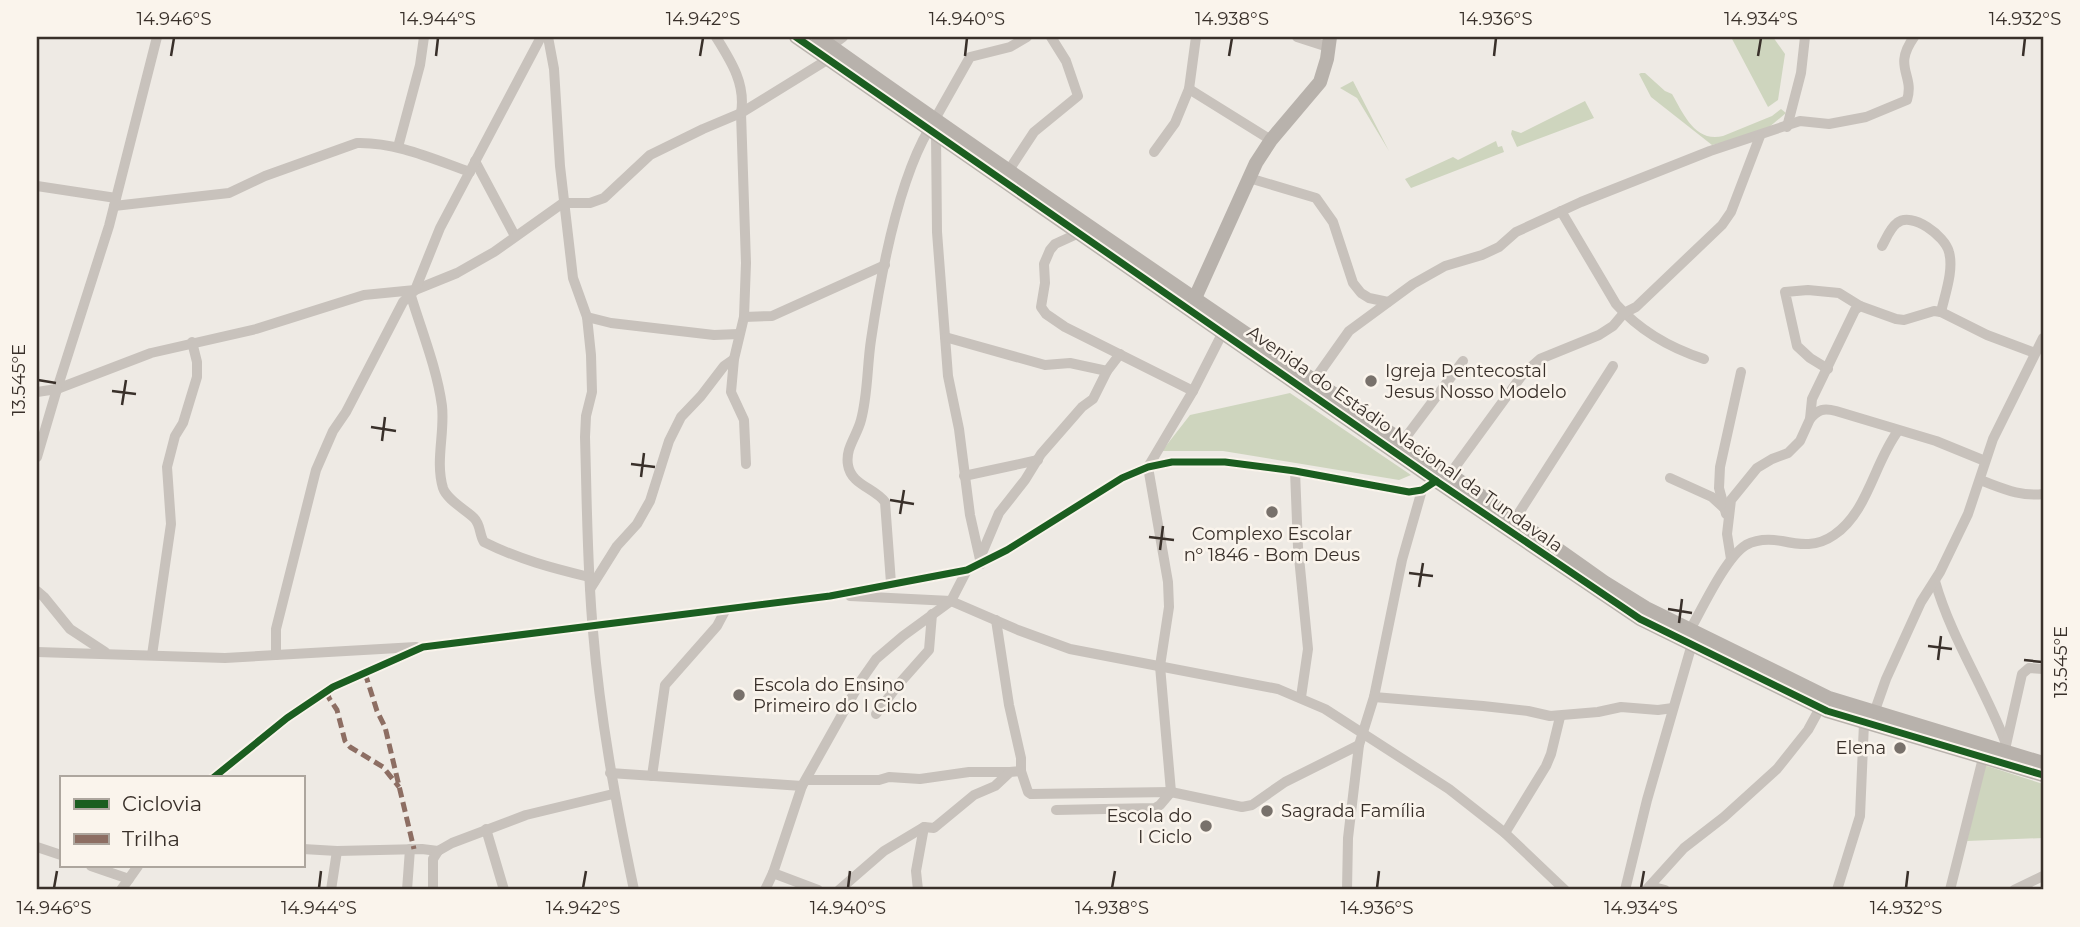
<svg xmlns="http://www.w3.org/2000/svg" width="2080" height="927" font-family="Montserrat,sans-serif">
<rect width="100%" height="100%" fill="#eeeae4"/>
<g fill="#ced5be">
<polygon points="1731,37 1773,37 1785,54 1778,100 1768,107"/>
<path d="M1641 73H1645L1665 91 1672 94C1683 113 1695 143 1723 136L1772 116 1781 109 1786 113 1762 133 1712 145 1651 97 1639 74Z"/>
<polygon points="1353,81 1389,151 1357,98 1340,88"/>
<polygon points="1585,101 1594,118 1517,147 1511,134 1512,130 1521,133"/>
<polygon points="1496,141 1498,147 1502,146 1504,152 1411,188 1405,179 1453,157 1458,160"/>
<polygon points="1290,393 1411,475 1399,480 1223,451 1162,451 1190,415"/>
<polygon points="1984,765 2043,784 2043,838 1967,841"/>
</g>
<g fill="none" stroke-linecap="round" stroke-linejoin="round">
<g stroke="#c8c2bc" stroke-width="10">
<path d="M548 37 554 69 560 166 573 278 587 317 591 355 592 392 586 416 585 437C587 502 587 566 593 631 600 718 616 804 634 890"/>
<path d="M716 37C731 61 746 84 741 113L746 263 744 317 734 359 731 392 744 420 746 464"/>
<polyline points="1297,37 1328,47"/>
<polyline points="831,46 843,37"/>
<polyline points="1189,89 1271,140"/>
<polyline points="935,119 970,57 1010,47 1027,37"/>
<polyline points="1787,127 1801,73 1805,37"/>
<polyline points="936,134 937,232 948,376 959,429 970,515 981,564"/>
<polyline points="398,147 420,65 424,37"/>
<polyline points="1154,152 1175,123 1189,89 1196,37"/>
<polyline points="475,161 515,236"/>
<polyline points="1009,170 1034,132 1078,96 1066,61 1051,37"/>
<polyline points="1249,178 1316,198 1333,222 1353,283 1361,293 1369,298 1388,302"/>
<polyline points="37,186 116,198"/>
<path d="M114 206 229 193 265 176 357 143C396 142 433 159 470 172"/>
<path d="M1561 211 1616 304C1640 331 1670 348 1704 359"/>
<polyline points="1079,233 1055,244 1050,250 1044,264 1045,283 1041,307 1046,314 1065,327 1193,391"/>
<path d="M1882 246C1886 239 1890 228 1897 223 1912 211 1945 236 1949 252 1954 270 1945 294 1941 312"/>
<path d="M411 296C422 332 437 369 442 406 445 433 435 461 443 488 447 500 465 509 474 518 481 525 479 534 484 542 518 559 552 568 589 577"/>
<polyline points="587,317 611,323 714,335 739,334"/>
<polyline points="744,317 772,316 885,265"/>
<polyline points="945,337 1045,365 1070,363 1107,371"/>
<polyline points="1828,369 1810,358 1797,346 1785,292 1808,290 1839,293 1860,306 1896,319 1904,320 1934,311 1941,312 1987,335 2035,353"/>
<path d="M1315 379 1349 331 1413 284 1445 266 1482 255 1499 247 1516 232 1581 202 1710 151 1800 121 1829 124 1866 117 1907 100C1915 74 1892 68 1914 37"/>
<polyline points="57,389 151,353 256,329 364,295 415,290 457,273 494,252 563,203 590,203 604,198 650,155 703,129 741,113 827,60"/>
<polyline points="57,389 109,226 157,37"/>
<polyline points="37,392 57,389 37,457"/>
<path d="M1810 419C1818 409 1824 408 1836 411L1936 441 1985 461"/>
<polyline points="1403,441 1463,361"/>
<polyline points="1295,471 1298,547 1308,649 1301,697"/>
<polyline points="1450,474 1523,374 1540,359 1599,335 1613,326 1624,313 1636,307 1722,225 1731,212 1760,136"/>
<polyline points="964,476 1038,460"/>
<polyline points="1670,478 1712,497 1724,508"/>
<path d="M1980 480C2002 488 2020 497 2043 494"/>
<polyline points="1726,514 1719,488 1720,467 1741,372"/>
<polyline points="1515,519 1613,366"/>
<polyline points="980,558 999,513 1025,480 1041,454 1082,407 1093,399 1107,371 1120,354"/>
<polyline points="1731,559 1727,534 1731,500 1757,468 1772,459 1788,453 1800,441 1810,419 1812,399 1855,310 1860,306"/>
<path d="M1935 581C1951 638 1985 688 2006 744"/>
<path d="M891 583 885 502C875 488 851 485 848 465 845 448 857 436 861 420 868 394 867 366 871 340 880 279 898 182 929 129"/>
<polyline points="590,589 617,546 637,524 650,501 669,441 681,417 701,396 724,366 734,359"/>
<polyline points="37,591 44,597 70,629 105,652"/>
<polyline points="850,596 951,601 1018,630 1070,649 1278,689 1325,709 1449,789 1505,833 1565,890"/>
<polyline points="996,620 1009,705 1021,758 1021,771 1028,792 1031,794 1171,792 1242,807 1252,805 1285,782 1359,745"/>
<path d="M1690 630C1702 609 1726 557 1746 545 1757 539 1770 539 1782 541 1801 545 1817 547 1834 535 1868 512 1874 463 1898 431"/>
<polyline points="37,652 225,658 416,647"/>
<polyline points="152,655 171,524 167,467 175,436 183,423 197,377 197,362 192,342"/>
<polyline points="276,655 276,629 316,470 333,431 346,412 403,302 415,290 440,228 541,37"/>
<polyline points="1374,697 1483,706 1528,711 1550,716 1598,712 1621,707 1658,710 1673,708"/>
<polyline points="1874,713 1886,679 1921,602 1940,572 1968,514 1993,439 2043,338"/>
<polyline points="876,714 898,685 929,650 932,614"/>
<polyline points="2006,745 2022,674 2029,668 2043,669"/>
<polyline points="610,773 802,786"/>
<polyline points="652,776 665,685 717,626 726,609"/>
<polyline points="213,778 287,718 333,687 423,647 830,596 967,570 1007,550 1122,478 1148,467 1172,462 1225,462 1295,471 1409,492 1422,490 1436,481"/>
<polyline points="806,780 879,780 889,777 920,779 969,772 1010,772"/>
<polyline points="1056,810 1155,808 1160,805 1171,792 1160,666 1169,607 1168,582 1148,467 1193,391 1223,332"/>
<polyline points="486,829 504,890"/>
<polyline points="1505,833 1546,766 1551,754 1560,717"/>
<polyline points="37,847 61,855"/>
<polyline points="303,849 337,851 422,849 438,851 452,843 526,815 613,794"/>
<polyline points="91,866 129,879"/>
<polyline points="773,873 818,890"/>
<polyline points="1650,886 1665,890"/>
<polyline points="121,890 138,866"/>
<polyline points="331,890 337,851"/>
<polyline points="407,890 410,849"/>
<polyline points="433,890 433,859 438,851"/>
<polyline points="765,890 773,873 802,786 862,679 876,659 903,636 951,601 967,570"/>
<polyline points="839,890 884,851 924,827 934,828 974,795 995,786 1010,772 1021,771"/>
<polyline points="918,890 916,871 924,827"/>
<polyline points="1347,890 1348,838 1359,745 1374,697 1402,560 1422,490"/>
<polyline points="1625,890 1647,800 1692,644"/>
<polyline points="1646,890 1684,848 1724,817 1777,769 1808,730 1820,708"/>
<polyline points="1837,890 1860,816 1864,723"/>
<polyline points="1950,890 1983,758"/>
<polyline points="2014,890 2043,876"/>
</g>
<g stroke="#b8b2ac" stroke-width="14">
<polyline points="796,37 1436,481 1640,619 1827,711 2043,775"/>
<path d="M818 37C1077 222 1344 397 1604 582L1646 608 1829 698 2043 763"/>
<polyline points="1195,298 1256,163 1271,140 1320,82 1327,59 1330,37"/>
</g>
<g stroke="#8d6e63" stroke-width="5" stroke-dasharray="10 5" stroke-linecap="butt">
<polyline points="365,673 377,711 385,727 414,849"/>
<polyline points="327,691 329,698 337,710 345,741 350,747 383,767 399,787"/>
</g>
<g stroke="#faf4ec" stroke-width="11">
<g id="cycleway">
<polyline points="796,37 1436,481 1640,619 1827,711 2043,775"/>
<polyline points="213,778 287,718 333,687 423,647 830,596 967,570 1007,550 1122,478 1148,467 1172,462 1225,462 1295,471 1409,492 1422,490 1436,481"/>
</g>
</g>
<use href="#cycleway" stroke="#1b5e20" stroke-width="7"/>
</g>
<path fill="none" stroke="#39302a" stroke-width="2.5" d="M171 56 174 38M436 56 438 38M700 56 703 38M965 56 967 38M1229 56 1232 38M1494 56 1496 38M1758 56 1761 38M2023 56 2025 38M38 380 56 383M112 391 136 394M122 405 126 380M371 427 396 431M382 441 385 417M631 464 655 467M641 477 644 453M890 500 914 504M900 514 904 490M1149 537 1174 540M1160 550 1163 526M1409 573 1433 576M1419 587 1423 563M1668 609 1692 613M1679 623 1682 599M1928 646 1952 649M1938 660 1941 636M2024 660 2042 662M54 888 57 871M319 888 321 871M583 888 586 871M848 888 850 871M1112 888 1115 871M1377 888 1379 871M1641 888 1644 871M1906 888 1908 871"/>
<g fill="#78716b" stroke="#faf4ec" stroke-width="2.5">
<circle cx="1371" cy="381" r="7"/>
<circle cx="1272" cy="512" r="7"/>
<circle cx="739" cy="695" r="7"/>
<circle cx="1900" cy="748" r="7"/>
<circle cx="1267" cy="811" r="7"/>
<circle cx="1206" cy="826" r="7"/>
</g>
<g text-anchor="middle" stroke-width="5" stroke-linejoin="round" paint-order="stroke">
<g font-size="18" fill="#39302a" stroke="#faf4ec" text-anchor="start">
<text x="1385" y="377">Igreja Pentecostal<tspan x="1385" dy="21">Jesus Nosso Modelo</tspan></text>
<text x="1272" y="540" text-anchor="middle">Complexo Escolar<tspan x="1272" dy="21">nº 1846 - Bom Deus</tspan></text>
<text x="753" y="691">Escola do Ensino<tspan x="753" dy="21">Primeiro do I Ciclo</tspan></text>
<text x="1886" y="754" text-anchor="end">Elena</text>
<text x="1281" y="817">Sagrada Família</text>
<text x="1192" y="822" text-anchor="end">Escola do<tspan x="1192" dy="21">I Ciclo</tspan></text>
</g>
<g font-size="18" fill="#39302a" stroke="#faf4ec">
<text transform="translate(1405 439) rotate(35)" y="6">Avenida do Estádio Nacional da Tundavala</text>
</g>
</g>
<rect width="2080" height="927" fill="none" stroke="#faf4ec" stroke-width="77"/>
<rect x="60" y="776" width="245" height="91" fill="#faf4ec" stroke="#ada69e" stroke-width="2"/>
<rect x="74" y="799" width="35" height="10" fill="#1b5e20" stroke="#ada69e" stroke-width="2"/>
<text x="122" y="811" font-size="21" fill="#39302a">Ciclovia</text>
<rect x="74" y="834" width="35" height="10" fill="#8d6e63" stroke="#ada69e" stroke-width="2"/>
<text x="122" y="846" font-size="21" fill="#39302a">Trilha</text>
<rect x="38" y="38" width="2004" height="850" fill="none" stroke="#39302a" stroke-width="2.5"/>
<g font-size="18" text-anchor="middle" fill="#39302a">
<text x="174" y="25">14.946°S</text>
<text x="438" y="25">14.944°S</text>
<text x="703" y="25">14.942°S</text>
<text x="967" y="25">14.940°S</text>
<text x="1232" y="25">14.938°S</text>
<text x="1496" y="25">14.936°S</text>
<text x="1761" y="25">14.934°S</text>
<text x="2025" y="25">14.932°S</text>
<text transform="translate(19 380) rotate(-90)" y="6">13.545°E</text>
<text transform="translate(2061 662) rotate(-90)" y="6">13.545°E</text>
<text x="54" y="914">14.946°S</text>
<text x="319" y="914">14.944°S</text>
<text x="583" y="914">14.942°S</text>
<text x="848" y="914">14.940°S</text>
<text x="1112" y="914">14.938°S</text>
<text x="1377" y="914">14.936°S</text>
<text x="1641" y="914">14.934°S</text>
<text x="1906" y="914">14.932°S</text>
</g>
</svg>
